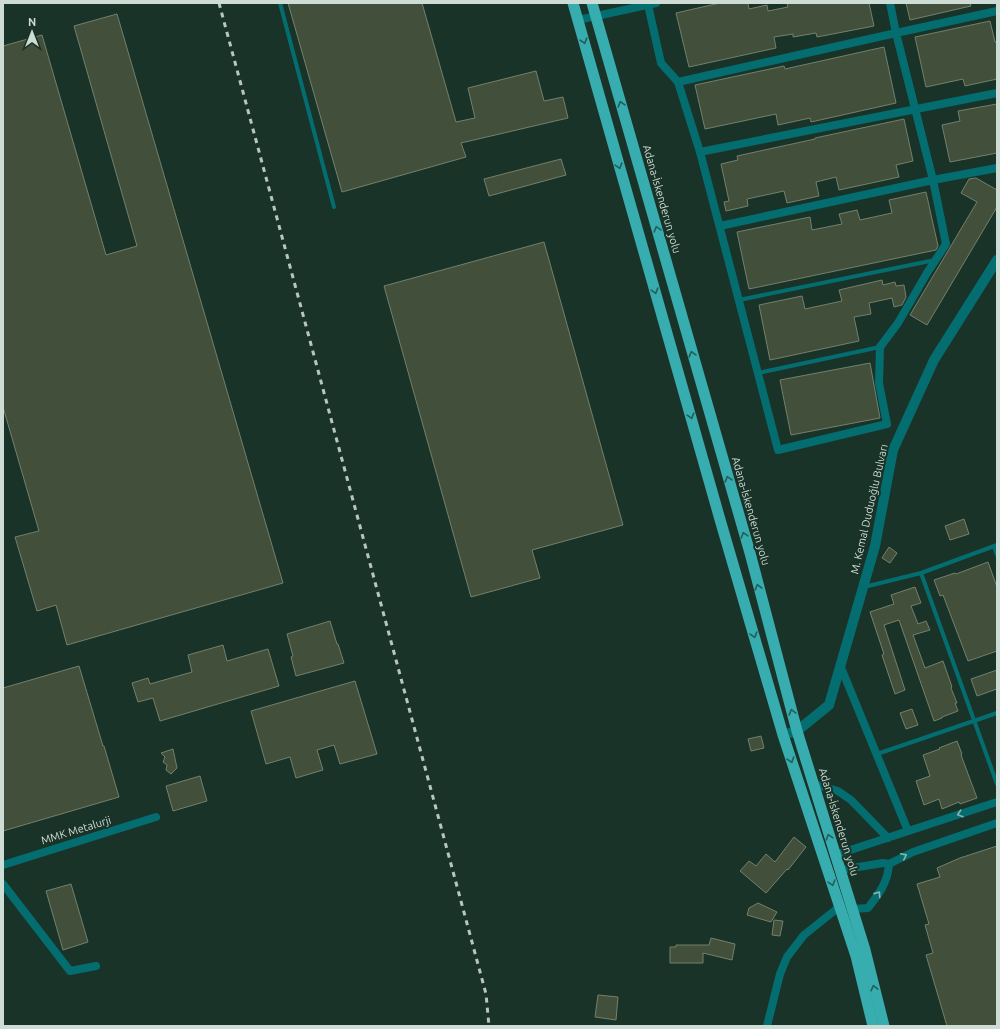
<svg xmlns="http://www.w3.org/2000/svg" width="1000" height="1029" font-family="Ubuntu,sans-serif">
<rect width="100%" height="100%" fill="#1a3329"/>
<g fill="#424f3b" stroke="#73816b">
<polygon points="288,3 422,3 456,122 475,118 468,88 536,71 544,101 563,97 568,118 461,143 466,157 342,192"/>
<polygon points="720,3 748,3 749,9 767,5 768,11 788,7 787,3 869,3 874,26 817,37 816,33 793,37 793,34 774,37 776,48 689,67 676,13"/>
<polygon points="906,3 970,3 971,6 910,20"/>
<polygon points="117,14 283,583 67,645 56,605 37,611 15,537 39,531 3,407 3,46 42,35 106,255 137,246 74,26"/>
<polygon points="990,21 995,42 997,42 997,79 965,86 963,79 926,87 915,37"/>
<polygon points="884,47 896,103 811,122 810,118 778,125 776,114 705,129 695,85 784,66 785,69"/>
<polygon points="997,104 997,153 950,162 942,125 960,121 958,111"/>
<polygon points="904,119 913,161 896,165 899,177 839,190 836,177 816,182 819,196 787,203 784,191 747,199 748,206 726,211 724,202 729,201 721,164 738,160 737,156 815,139 815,138"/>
<polygon points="561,159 566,175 489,196 484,179"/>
<polygon points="976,178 997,190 997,207 927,325 910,315 977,202 961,193 969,179"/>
<polygon points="926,192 938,246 936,250 749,289 737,232 810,217 812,230 842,224 839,214 857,210 860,220 892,213 889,200"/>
<polygon points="544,242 623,525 532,550 540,578 471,597 384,286"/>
<polygon points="882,280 883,285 895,282 896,286 904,285 906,297 902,305 894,307 892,298 869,303 871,314 854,317 859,341 770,360 759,305 802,296 805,309 842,301 839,290"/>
<polygon points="870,363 880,418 791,435 780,380"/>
<polygon points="964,519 969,534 950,540 945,526"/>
<polygon points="889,547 897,553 890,563 882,558"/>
<polygon points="988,562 997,587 997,651 968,661 943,595 940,596 934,580 955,573 956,574"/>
<polygon points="915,587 921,603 911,606 918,624 926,621 930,630 913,635 925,668 943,661 952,687 951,688 957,703 955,703 958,711 942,717 942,718 934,721 899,620 884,625 905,690 895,694 882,655 884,654 870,612 894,604 891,595"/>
<polygon points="330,621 337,644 338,644 344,663 296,676 291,657 293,656 287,634"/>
<polygon points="223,645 227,661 268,649 279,686 160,721 153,698 138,702 132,683 148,678 150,684 192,672 188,655"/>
<polygon points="79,666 103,746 104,746 119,797 3,831 3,688"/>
<polygon points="997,670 997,689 977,696 971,679"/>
<polygon points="355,681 377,754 340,764 334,745 317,750 323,770 296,778 290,757 266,764 251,711"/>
<polygon points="912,709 918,725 906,729 900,713"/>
<polygon points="761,736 764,748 751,751 748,739"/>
<polygon points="957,741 962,754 961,755 977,798 960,804 959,802 942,809 939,799 924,805 916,781 930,776 923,755 940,749 939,748"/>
<polygon points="173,749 177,768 171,774 166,770 167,765 163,762 165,757 161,753"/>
<polygon points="200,776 207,801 173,811 166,786"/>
<polygon points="794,837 806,847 788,870 787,869 766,893 740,871 749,861 756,866 766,854 775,862"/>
<polygon points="997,846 997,1025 994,1026 947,1026 926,955 933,953 925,925 929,924 917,884 940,877 937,868 960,858"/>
<polygon points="71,884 88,942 63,950 46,891"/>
<polygon points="758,903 777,912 771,922 747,915 749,908"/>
<polygon points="774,920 783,921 780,936 772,935"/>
<polygon points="711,938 735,944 732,960 703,953 703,963 670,963 670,947 676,947 676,945 709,945"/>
<polygon points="598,995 618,997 616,1020 595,1017"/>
</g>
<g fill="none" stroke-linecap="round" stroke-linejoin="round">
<g stroke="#036d70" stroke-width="4">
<polyline points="280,3 334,207"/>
<polyline points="739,300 935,260"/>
<polyline points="758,373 880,347"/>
<polyline points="994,546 997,555"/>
<polyline points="921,573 997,784"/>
<polyline points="864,587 921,573 997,545"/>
<polyline points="877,754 997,713"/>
</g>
<g stroke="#036d70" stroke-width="8">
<polyline points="648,5 661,63 678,82 700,152 778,450 887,424 879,383 880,347 898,323 927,273 946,244 933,180 896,33 890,3"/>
<polyline points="578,20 656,3"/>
<polyline points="678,82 896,33 997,11"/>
<polyline points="700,152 997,93"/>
<polyline points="720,226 933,180 997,168"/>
<polyline points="840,665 908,831"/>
<polyline points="813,784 838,791 851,800 888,838"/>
<polyline points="835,855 997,802"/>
<polyline points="3,865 156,817"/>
<polyline points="840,870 883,863 889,864 913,852 997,823"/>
<polyline points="3,884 70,971 96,966"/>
<path d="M852 909 868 908C879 894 888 882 889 864"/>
<polyline points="767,1026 780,974 787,957 804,935 839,907"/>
</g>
<polyline stroke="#036d70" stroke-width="10" points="783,735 797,731 829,705 875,546 893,450 934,360 997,260"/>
<g stroke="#38adb0" stroke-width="11">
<polyline points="573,3 721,523 783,735 856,956 873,1026"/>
<polyline points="592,3 750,553 797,731 865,950 884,1026"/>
</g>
<polyline stroke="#b7c7c0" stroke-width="3" stroke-dasharray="5 5" stroke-linecap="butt" points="219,3 486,994 489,1026"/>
</g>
<defs><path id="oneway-chevron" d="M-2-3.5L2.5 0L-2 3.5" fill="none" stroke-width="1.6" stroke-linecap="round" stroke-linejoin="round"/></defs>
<g stroke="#245e58">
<use href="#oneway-chevron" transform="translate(584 41) rotate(74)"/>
<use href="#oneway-chevron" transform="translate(621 104) rotate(-106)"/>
<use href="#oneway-chevron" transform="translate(619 166) rotate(74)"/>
<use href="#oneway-chevron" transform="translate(657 229) rotate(-106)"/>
<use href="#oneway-chevron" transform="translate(655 291) rotate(74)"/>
<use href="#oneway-chevron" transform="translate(692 354) rotate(-106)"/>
<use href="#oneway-chevron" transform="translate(691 416) rotate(74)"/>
<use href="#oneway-chevron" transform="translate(728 479) rotate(-106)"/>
<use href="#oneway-chevron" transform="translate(744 535) rotate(-107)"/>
<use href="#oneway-chevron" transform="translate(758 587) rotate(-105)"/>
<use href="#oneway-chevron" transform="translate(754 635) rotate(74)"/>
<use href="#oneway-chevron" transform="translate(792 712) rotate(-105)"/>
<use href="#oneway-chevron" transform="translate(791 760) rotate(72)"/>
<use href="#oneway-chevron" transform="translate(829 837) rotate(-107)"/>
<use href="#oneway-chevron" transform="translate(832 883) rotate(72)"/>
<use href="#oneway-chevron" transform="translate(874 988) rotate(-104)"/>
</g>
<g stroke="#86b5b2">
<use href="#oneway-chevron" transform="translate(960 814) rotate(162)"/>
<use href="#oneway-chevron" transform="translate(904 856) rotate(-26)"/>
<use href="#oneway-chevron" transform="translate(878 894) rotate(-55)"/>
</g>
<g text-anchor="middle" stroke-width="4" stroke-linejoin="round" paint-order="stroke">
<g font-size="11" fill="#cddcd5" stroke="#1a3329">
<text transform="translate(662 199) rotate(74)" y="4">Adana-İskenderun yolu</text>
<text transform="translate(869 509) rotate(-77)" y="4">M. Kemal Duduoğlu Bulvarı</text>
<text transform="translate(751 511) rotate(74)" y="4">Adana-İskenderun yolu</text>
<text transform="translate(839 822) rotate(73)" y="4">Adana-İskenderun yolu</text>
<text transform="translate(76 830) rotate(-17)" y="4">MMK Metalurji</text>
</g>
</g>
<rect width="1000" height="1029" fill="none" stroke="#cddcd5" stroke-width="8"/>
<g transform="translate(32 32)" stroke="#1a3329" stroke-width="3" paint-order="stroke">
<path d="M0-3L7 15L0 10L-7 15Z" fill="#cddcd5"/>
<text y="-6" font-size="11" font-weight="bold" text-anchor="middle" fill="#cddcd5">N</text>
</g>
</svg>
